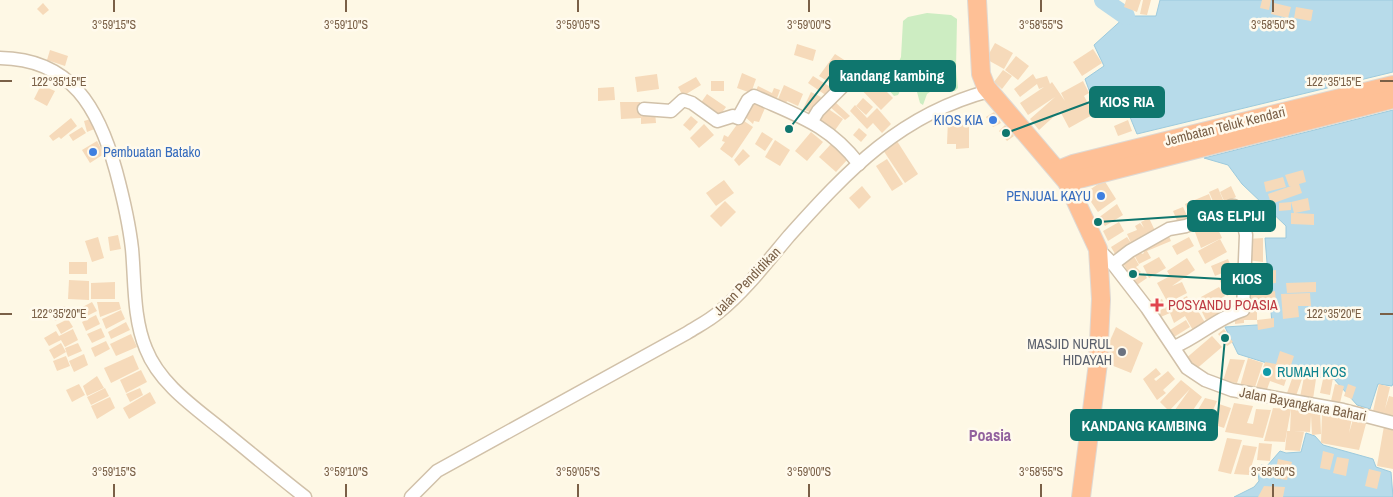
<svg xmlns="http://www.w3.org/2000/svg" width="1393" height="497" font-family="'Archivo Narrow',sans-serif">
<rect width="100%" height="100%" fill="#fef8e5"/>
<polygon fill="#cdedc2" points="927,13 951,15 957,19 956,69 958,88 955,91 933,90 927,94 923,105 920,103 917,92 911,84 904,83 898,95 894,96 883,83 867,71 865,67 870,65 883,72 896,68 901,57 903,21 908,17"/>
<g fill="#b7dbea" stroke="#9ccadd">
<polygon points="1160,0 1393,0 1393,72 1137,134 1125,105 1092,98 1085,79 1104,66 1094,45 1126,16 1156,16"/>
<polygon points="1393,110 1393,383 1392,386 1378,384 1370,409 1357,405 1334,379 1305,375 1238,354 1225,327 1272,324 1265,238 1286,238 1286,226 1242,184 1228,165 1204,158"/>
<polygon points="1306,433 1315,436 1323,445 1373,459 1376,467 1391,472 1393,497 1234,497 1254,487 1259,481 1258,472 1261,465 1267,466 1280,451 1286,453 1301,452"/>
</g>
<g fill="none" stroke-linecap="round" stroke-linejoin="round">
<polyline stroke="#b7dbea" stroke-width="18" points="1103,0 1126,16"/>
</g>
<g fill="#f6daba">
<polygon points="1126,0 1141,0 1137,12 1124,7"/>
<polygon points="1143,0 1151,0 1147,15 1140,14"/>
<polygon points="1262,0 1271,0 1269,10 1260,8"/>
<polygon points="43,3 49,10 43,15 37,9"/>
<polygon points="1274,3 1291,7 1288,18 1271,14"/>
<polygon points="1296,7 1313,10 1311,21 1294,18"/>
<polygon points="995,43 1013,53 1004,69 986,59"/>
<polygon points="797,44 816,50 813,61 794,55"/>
<polygon points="1093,49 1102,63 1082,76 1073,62"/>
<polygon points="50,50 68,56 65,66 47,60"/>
<polygon points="835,54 852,65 845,76 841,74 834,85 819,76"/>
<polygon points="1016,56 1029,66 1018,80 1005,70"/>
<polygon points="1003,70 1012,76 1002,89 994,82"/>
<polygon points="742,73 756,79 751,93 737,88"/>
<polygon points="657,74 659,89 637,92 635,77"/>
<polygon points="1033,74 1036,79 1047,76 1050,84 1052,82 1065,101 1061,93 1083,81 1089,93 1084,96 1094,114 1069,128 1060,111 1039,130 1030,119 1055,97 1028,115 1020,103 1044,87 1039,89 1037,84 1020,97 1014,89"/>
<polygon points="870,75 893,98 881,110 858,86"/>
<polygon points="813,76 832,88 827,96 808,83"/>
<polygon points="696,77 701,85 683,96 678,87"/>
<rect x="711" y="81" width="13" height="10"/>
<polygon points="41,85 55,91 47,106 34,99"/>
<polygon points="784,85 803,94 798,106 787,101 784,108 776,104"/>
<polygon points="758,86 772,93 774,88 780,90 776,101 754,94"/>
<polygon points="614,87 615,100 598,101 598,88"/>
<polygon points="811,92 821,97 814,114 803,109"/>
<polygon points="707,94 726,107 719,117 700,104"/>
<polygon points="863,98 873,107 866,115 856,106"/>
<polygon points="749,101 765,108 759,122 754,121 753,124 743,115"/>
<polygon points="834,101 850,116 845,120 829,106"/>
<polygon points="620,102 640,102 640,112 655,111 656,123 641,124 641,118 621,119"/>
<polygon points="855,105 867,118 877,108 891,124 882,133 873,123 867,129 850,111"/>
<polygon points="827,108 843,119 833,133 817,122"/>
<polygon points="994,112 1001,123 993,127 986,117"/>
<polygon points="691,116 698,122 690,131 683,125"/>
<polygon points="71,118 77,126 61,139 59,137 53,141 49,136"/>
<polygon points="94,118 97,128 87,132 84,121"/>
<polygon points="741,119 753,127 732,158 720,149 725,142 722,141 724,135 728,137"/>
<polygon points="948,120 969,120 969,148 956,149 956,144 947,144"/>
<polygon points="1128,120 1132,131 1118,136 1114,126"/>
<polygon points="704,124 714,135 699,148 690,138"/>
<polygon points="1005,125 1014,136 1007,141 999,131"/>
<polygon points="82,127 86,133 73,141 69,135"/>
<polygon points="859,128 867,135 861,142 853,135"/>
<polygon points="762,132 773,139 765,151 755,144"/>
<polygon points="811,132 823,142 807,161 795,151"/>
<polygon points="775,140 790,150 780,166 765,157"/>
<polygon points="97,141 104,154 90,163 82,150"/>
<polygon points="897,141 918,174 905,183 883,150"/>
<polygon points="831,144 847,160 836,172 819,157"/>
<polygon points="743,149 750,156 739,166 734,160"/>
<polygon points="887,159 903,184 892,191 876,166"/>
<polygon points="1303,170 1306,182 1299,184 1302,193 1271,204 1268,194 1291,186 1289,186 1285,175"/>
<polygon points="1283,177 1286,187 1266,192 1264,182"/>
<polygon points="724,180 734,193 716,206 706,193"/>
<polygon points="1104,180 1116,199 1098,212 1085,193"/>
<polygon points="862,186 871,197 859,209 849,198"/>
<polygon points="1231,186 1236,197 1225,203 1220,192"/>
<polygon points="1218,188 1224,202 1215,206 1209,192"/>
<polygon points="1209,194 1215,210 1191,220 1185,204"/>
<polygon points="1308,198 1310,210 1295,213 1314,214 1314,225 1291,224 1291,213 1294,213 1291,202"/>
<polygon points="725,201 736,212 721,227 710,216"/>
<polygon points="1291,202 1291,210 1279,211 1279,203"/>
<polygon points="1117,204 1123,215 1105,226 1103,223 1097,227 1094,221"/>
<polygon points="1183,207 1188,218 1178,223 1173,211"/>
<polygon points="1149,218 1157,235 1118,259 1111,247 1127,237 1131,243 1127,234 1137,230 1135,226 1140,223 1144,228 1141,222"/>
<polygon points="1213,218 1222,238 1201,248 1193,227"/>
<polygon points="1119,222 1124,231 1108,241 1103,231"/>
<polygon points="1167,232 1171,241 1147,251 1151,258 1139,264 1132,251 1138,247 1142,254 1144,253 1141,247"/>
<polygon points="118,235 121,249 110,251 108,237"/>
<polygon points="98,237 104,258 92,262 85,241"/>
<polygon points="1189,237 1194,246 1177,255 1172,246"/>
<polygon points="1263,238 1263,262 1247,260 1247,239"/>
<polygon points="1220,239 1227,252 1205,264 1198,251"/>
<polygon points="1132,253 1139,265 1136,267 1141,272 1129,281 1125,276 1135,268 1128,272 1121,260"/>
<polygon points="1159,257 1166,268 1149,278 1143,266"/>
<polygon points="1187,258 1195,270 1172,286 1182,282 1187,293 1168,303 1157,283 1170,276 1167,271"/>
<polygon points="1228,259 1232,269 1215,276 1211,266"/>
<rect x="69" y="262" width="18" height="12"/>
<polygon points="1276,270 1276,283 1251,285 1250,273"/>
<polygon points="1144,273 1147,278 1134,287 1130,282"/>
<polygon points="1225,276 1234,292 1227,296 1219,279"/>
<polygon points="69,280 89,281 89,300 68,299"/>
<polygon points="115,282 115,299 91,299 91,283"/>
<polygon points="1316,282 1316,292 1287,293 1286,283"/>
<polygon points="1248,285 1267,285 1267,292 1275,291 1276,302 1244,306"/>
<polygon points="1219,287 1225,296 1206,306 1201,297"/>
<polygon points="1310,293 1311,306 1298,306 1299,317 1283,319 1281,294"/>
<polygon points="1187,296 1194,311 1197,309 1207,326 1195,334 1185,316 1174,323 1170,313 1156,319 1153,314"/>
<polygon points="1162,299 1165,305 1153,311 1149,305"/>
<polygon points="92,302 97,311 81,319 77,310"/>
<polygon points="97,302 119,302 121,309 100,317"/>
<polygon points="1221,302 1225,311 1206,320 1202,312"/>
<polygon points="65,306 69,315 55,321 51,311"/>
<polygon points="1244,309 1257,309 1257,320 1274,318 1274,327 1258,330 1257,320 1244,320 1244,323 1235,324 1235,315"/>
<polygon points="121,310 125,319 106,329 102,319"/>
<polygon points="96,315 100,324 86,331 82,322"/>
<polygon points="68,319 73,327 61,334 56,325"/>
<polygon points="1186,320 1190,327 1174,337 1170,330"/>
<polygon points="126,322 130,330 111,339 108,332"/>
<polygon points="1116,327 1143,343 1131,373 1101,361"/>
<polygon points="101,328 105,337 92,343 87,334"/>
<polygon points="73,329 78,340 65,347 61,340 49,346 44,338 56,331 59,336"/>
<polygon points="1224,329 1233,342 1227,346 1218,334"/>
<polygon points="131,334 137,347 116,356 110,344"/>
<polygon points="1212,336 1222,347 1194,371 1184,360"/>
<polygon points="106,341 110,349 95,357 91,348"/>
<polygon points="61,343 66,352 54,359 49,350"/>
<polygon points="78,343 82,351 68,357 65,348"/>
<polygon points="1280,351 1294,356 1284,386 1270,381 1265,395 1254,393 1265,362 1276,364"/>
<polygon points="84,354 88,365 74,372 69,361"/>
<polygon points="133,355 139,369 111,383 104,368"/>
<polygon points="66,356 70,366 57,371 53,361"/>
<polygon points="1248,358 1263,363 1254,390 1240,386"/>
<polygon points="1230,359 1245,360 1237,383 1223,381"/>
<polygon points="1156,368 1161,374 1154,379 1156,381 1168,371 1175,379 1163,390 1166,393 1157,400 1143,379"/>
<polygon points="141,370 147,382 126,393 120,380"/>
<polygon points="1325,370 1334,372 1330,395 1320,393"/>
<polygon points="1294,373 1303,376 1296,396 1287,393"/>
<polygon points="97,376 104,388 87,396 83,386"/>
<polygon points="1304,377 1316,379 1313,399 1300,397"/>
<polygon points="1181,380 1202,397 1184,423 1172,414 1190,389 1169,411 1160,402"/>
<polygon points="79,384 85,395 72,402 66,390"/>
<polygon points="1335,384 1344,386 1340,403 1331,401"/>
<polygon points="1348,384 1356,387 1352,399 1344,396"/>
<polygon points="1379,384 1390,387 1385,409 1389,396 1393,397 1393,416 1373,411"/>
<polygon points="105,388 109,396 91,405 87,397"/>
<polygon points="140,388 143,395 130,402 126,394"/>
<polygon points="150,392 156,403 129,419 123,408"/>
<polygon points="110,397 115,408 97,419 91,406"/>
<polygon points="1205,398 1217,401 1206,426 1192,420"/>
<polygon points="1234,403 1253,406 1247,423 1253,424 1256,409 1271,410 1263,438 1225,432"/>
<polygon points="1219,404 1231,408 1224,428 1212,424"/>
<polygon points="1273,408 1291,409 1285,442 1264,441"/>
<polygon points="1291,409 1320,411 1321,434 1312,435 1311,415 1310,432 1294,431 1304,432 1300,451 1285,450 1287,431 1290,431"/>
<polygon points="1322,414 1352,418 1349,433 1354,416 1367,420 1359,450 1321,443"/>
<polygon points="1384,426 1393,428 1393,469 1377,466"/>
<polygon points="1227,438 1242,440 1231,474 1218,471"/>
<polygon points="1259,443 1272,444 1270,461 1257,460"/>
<polygon points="1243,445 1257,447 1249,475 1234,474"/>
<polygon points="1323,451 1334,454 1330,470 1320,468"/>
<polygon points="1337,457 1349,459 1346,476 1333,473"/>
<polygon points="1278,459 1292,462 1287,480 1274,478"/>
<polygon points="1369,469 1381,472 1377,489 1365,486"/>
<polygon points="1264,486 1285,487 1283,497 1258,497"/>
</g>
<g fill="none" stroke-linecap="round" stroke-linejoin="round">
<g stroke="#d1c1a9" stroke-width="15">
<g id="minor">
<path d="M0 58C72 59 99 109 116 171 123 197 129 222 132 249 135 281 133 318 146 349 160 385 197 409 226 433 252 454 278 476 305 497"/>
<path d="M644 109 671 111 683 100 692 103 717 121 733 116 738 118 748 100 754 96C798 116 828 124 859 164"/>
<polyline points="812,121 818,111 859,70"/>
<polyline points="1098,249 1113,264 1147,308 1187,368 1205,380 1232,390 1343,410 1393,423"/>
<path d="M1113 264 1130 251 1169 229 1186 226 1231 206H1234L1243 221 1246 235 1243 310C1217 318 1198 337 1174 347"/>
<path d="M411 497 437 471 687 333C698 326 710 320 719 312 745 291 767 262 789 236 848 170 901 114 989 91"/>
</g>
</g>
<g stroke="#dfd9d3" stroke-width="20">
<g id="highway">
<polyline points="977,0 981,74 986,87 1067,182 1098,249 1101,299 1098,363 1081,497"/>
<polyline points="1058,170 1073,164 1393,85"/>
<polyline points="1067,182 1393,99"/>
</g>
</g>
<use href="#minor" stroke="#fff" stroke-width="12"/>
<use href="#highway" stroke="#fec096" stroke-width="18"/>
</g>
<path fill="none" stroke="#7a6047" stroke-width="2" d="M114 0V12M346 0V12M578 0V12M809 0V12M1041 0V12M1273 0V12M0 81H12M1380 81H1393M0 314H12M1380 314H1393M114 484V497M346 484V497M578 484V497M809 484V497M1041 484V497M1273 484V497"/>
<g fill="#3f7fe0" stroke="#fffaed" stroke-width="2">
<circle cx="993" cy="120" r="5"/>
<circle cx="93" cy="152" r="5"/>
<circle cx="1101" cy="196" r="5"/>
</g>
<path fill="#e0444e" stroke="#fffaed" stroke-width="2" d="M1154.5 297.5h5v5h5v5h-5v5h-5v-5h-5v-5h5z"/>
<circle fill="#6b7280" stroke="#fffaed" stroke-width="2" cx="1122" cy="352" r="5"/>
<circle fill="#0f9aa8" stroke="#fffaed" stroke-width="2" cx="1267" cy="372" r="5"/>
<g text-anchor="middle" stroke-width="5" stroke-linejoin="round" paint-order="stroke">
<g font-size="14" fill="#366cbe" stroke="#fffaed" text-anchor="end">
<text x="983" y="125">KIOS KIA</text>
<text x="103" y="157" text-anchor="start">Pembuatan Batako</text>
<text x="1091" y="201">PENJUAL KAYU</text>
</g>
<g font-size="14" fill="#7a6047" stroke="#fffaed">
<text transform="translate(1225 126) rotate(-14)" y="5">Jembatan Teluk Kendari</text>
<text transform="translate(747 281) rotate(-46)" y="5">Jalan Pendidikan</text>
<text transform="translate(1303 404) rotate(11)" y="5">Jalan Bayangkara Bahari</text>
</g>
<g font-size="14" fill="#be3a42" stroke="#fffaed" text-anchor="start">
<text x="1168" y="310">POSYANDU POASIA</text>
</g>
<g font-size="14" fill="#5b616d" stroke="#fffaed" text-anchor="end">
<text x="1112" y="349">MASJID NURUL<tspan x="1112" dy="16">HIDAYAH</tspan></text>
</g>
<g font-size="14" fill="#0d838f" stroke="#fffaed" text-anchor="start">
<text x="1277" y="377">RUMAH KOS</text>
</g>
<g font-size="16" font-weight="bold" fill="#92629e" stroke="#fffaed">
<text x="990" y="441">Poasia</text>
</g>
</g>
<g font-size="12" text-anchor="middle" fill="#7a6047" stroke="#fffaed" stroke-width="5" stroke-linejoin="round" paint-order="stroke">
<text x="114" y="29">3°59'15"S</text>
<text x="346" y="29">3°59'10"S</text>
<text x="578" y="29">3°59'05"S</text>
<text x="809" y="29">3°59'00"S</text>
<text x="1041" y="29">3°58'55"S</text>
<text x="1273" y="29">3°58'50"S</text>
<text x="1334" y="86">122°35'15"E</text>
<text x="59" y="86">122°35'15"E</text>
<text x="1334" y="318">122°35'20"E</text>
<text x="59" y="318">122°35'20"E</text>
<text x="114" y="476">3°59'15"S</text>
<text x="346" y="476">3°59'10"S</text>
<text x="578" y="476">3°59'05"S</text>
<text x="809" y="476">3°59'00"S</text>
<text x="1041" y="476">3°58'55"S</text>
<text x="1273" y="476">3°58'50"S</text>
</g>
<path fill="none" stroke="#0f766e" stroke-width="2" d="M789 129L830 76M1006 133L1090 102M1098 222L1188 216M1133 274L1222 279M1225 338L1217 425"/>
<g fill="#0f766e" stroke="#fffaed" stroke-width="2">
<circle cx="789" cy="129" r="5"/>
<circle cx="1006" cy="133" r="5"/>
<circle cx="1098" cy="222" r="5"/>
<circle cx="1133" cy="274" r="5"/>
<circle cx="1225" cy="338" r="5"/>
</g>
<g fill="#0f766e" stroke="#0f766e" stroke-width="2">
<rect x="830" y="61" width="125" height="30" rx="5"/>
<rect x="1090" y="87" width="74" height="30" rx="5"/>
<rect x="1188" y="201" width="87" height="30" rx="5"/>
<rect x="1222" y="264" width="50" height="30" rx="5"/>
<rect x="1071" y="410" width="146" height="30" rx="5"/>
</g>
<g font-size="15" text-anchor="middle" font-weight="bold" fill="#fff">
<text x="892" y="81">kandang kambing</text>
<text x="1127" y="107">KIOS RIA</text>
<text x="1231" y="221">GAS ELPIJI</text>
<text x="1247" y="284">KIOS</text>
<text x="1144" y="431">KANDANG KAMBING</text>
</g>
</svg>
